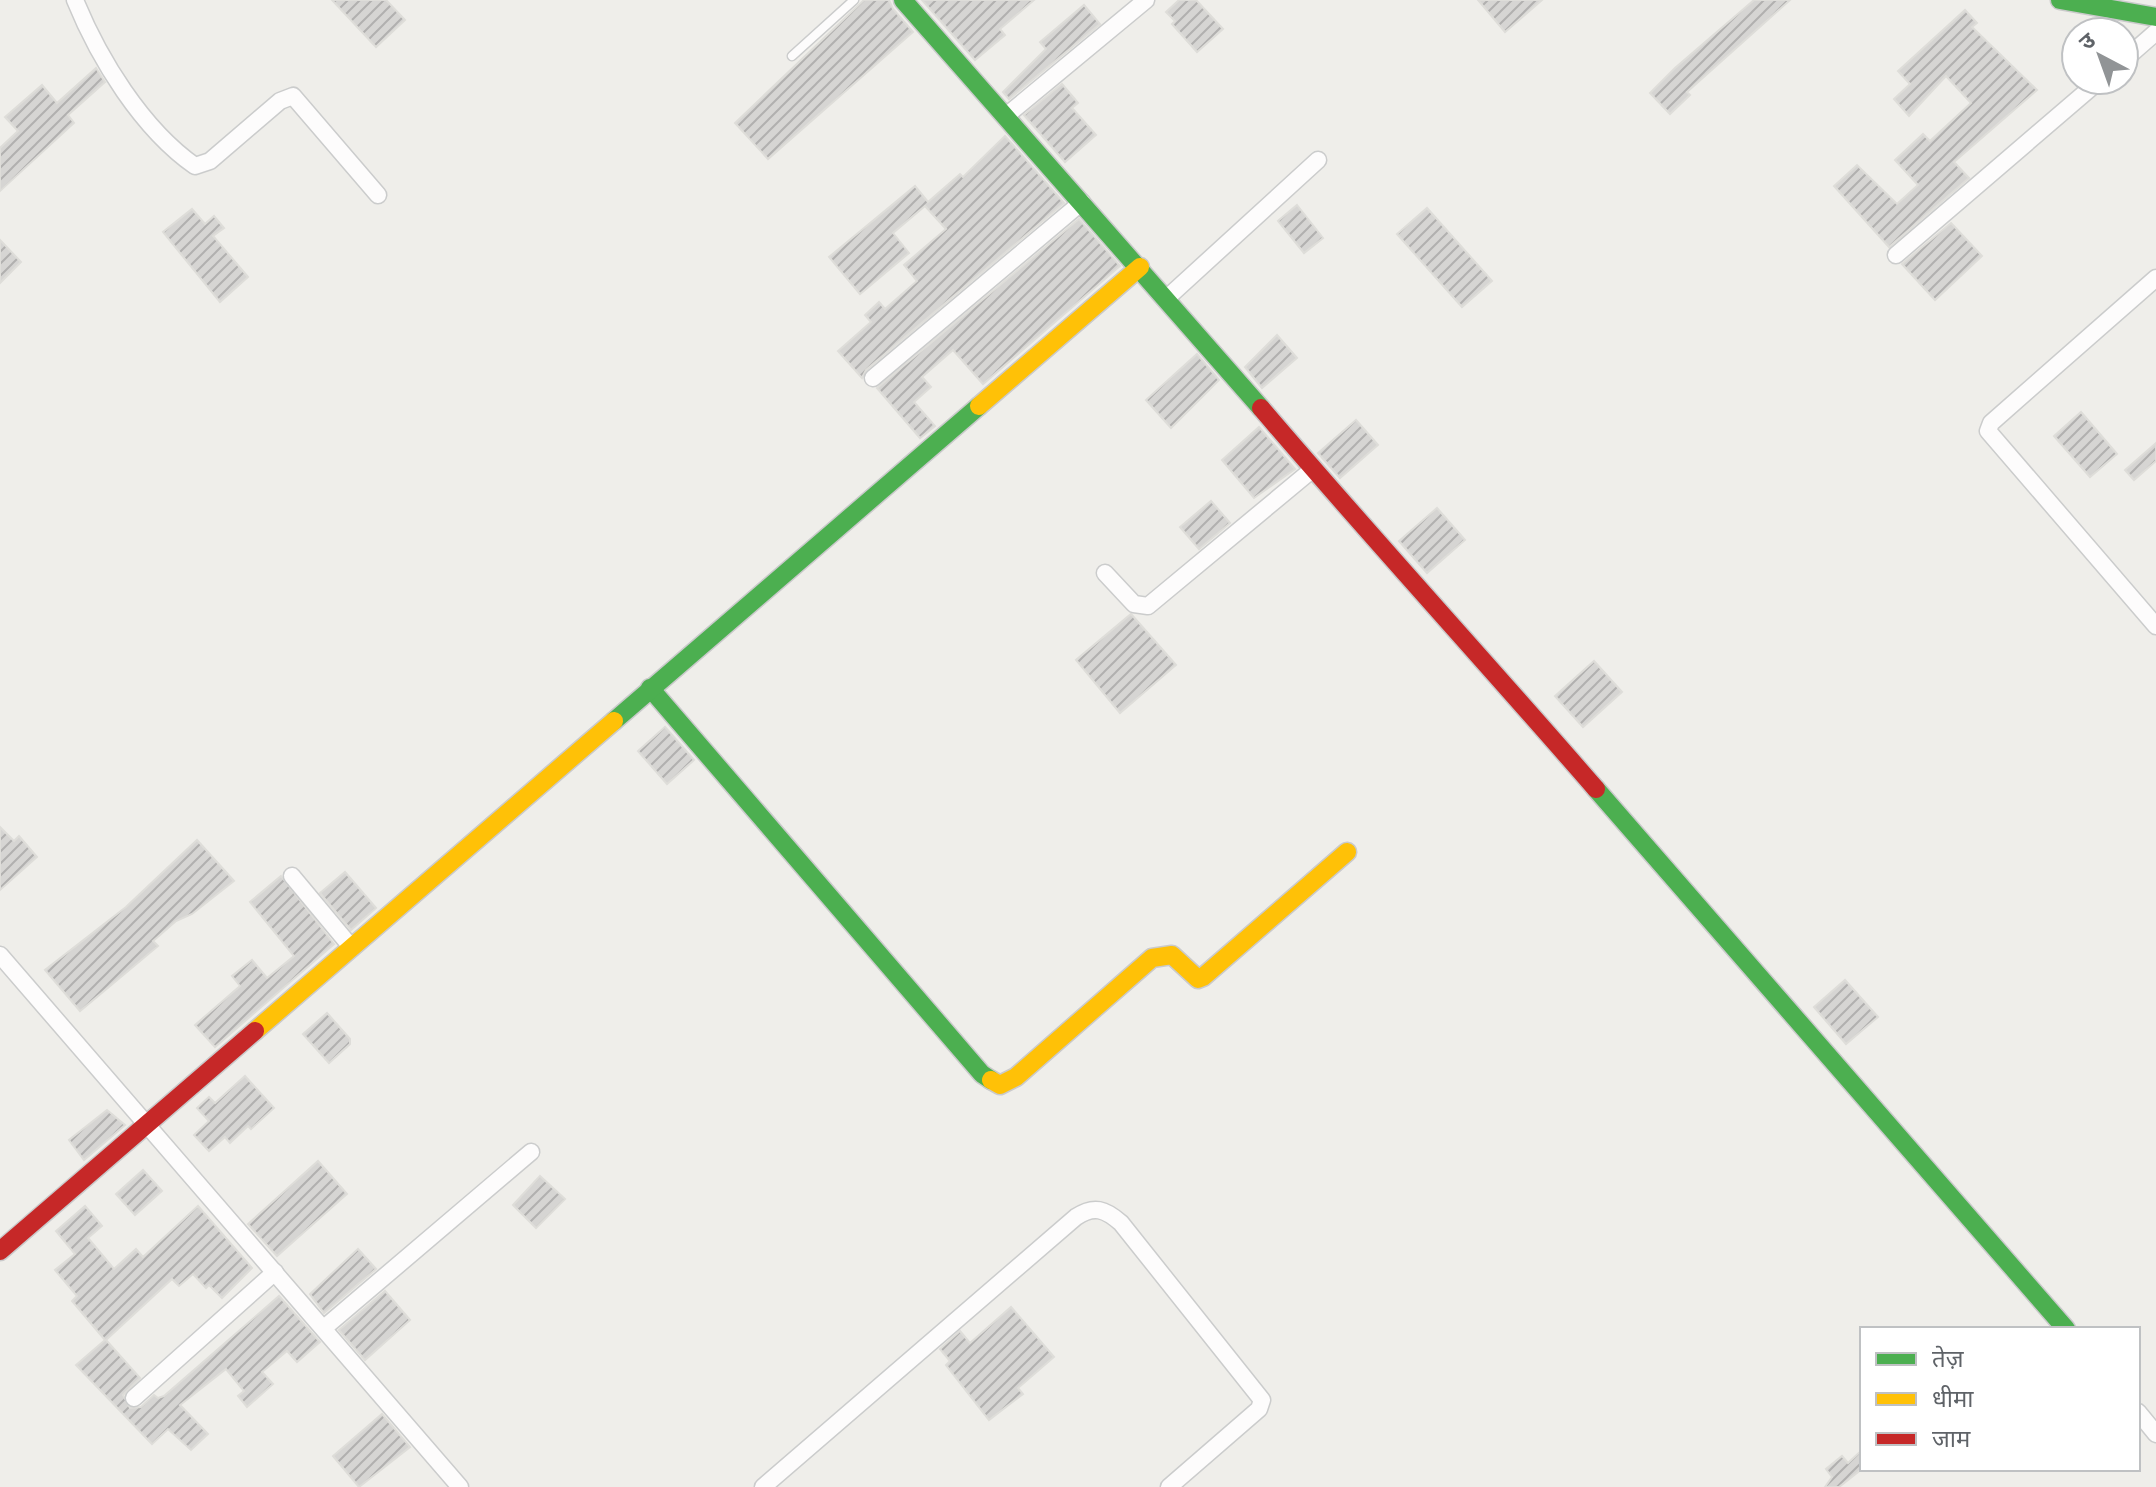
<svg xmlns="http://www.w3.org/2000/svg" width="2156" height="1487" font-family="'Asap Condensed','Noto Sans Devanagari',sans-serif">
<defs>
<pattern id="building-hatch" width="6" height="6" patternUnits="userSpaceOnUse" patternTransform="scale(2)"><rect width="6" height="6" fill="#d6d5d3"/><path d="M-1 1l2-2M0 6l6-6M5 7l2-2" fill="none" stroke="#b1b0af"/></pattern>
</defs>
<rect width="100%" height="100%" fill="#efeeea"/>
<g fill="url(#building-hatch)" stroke="#deddd9" stroke-width="2">
<polygon points="332,0 386,0 405,20 376,47"/>
<polygon points="864,0 889,0 893,9 913,32 768,159 735,123"/>
<polygon points="922,0 1034,0 1000,29 1005,35 975,60"/>
<polygon points="1179,0 1196,0 1223,29 1197,52 1172,24 1175,21 1166,12"/>
<polygon points="1478,0 1542,0 1505,32"/>
<polygon points="1754,0 1790,0 1687,92 1690,95 1670,114 1650,93 1675,68"/>
<polygon points="1084,5 1100,24 1009,99 1003,92 1046,49 1040,42"/>
<polygon points="1965,10 1977,23 1972,27 2037,90 1954,162 1969,178 1889,247 1834,186 1857,165 1897,204 1918,185 1895,160 1923,134 1930,141 1971,103 1946,76 1909,116 1894,99 1910,84 1898,71"/>
<polygon points="96,68 105,82 68,115 74,123 0,191 0,148 18,131 5,117 42,85 57,103"/>
<polygon points="1062,84 1078,103 1072,108 1096,135 1065,162 1024,115"/>
<polygon points="1005,136 1064,203 866,370 862,378 838,351 871,322 865,315 879,302 885,309 917,281 904,265 946,229 925,206 893,233 909,253 860,294 829,257 915,186 928,202 960,174 963,177"/>
<polygon points="1297,205 1323,238 1304,253 1278,221"/>
<polygon points="1427,208 1492,281 1462,307 1397,234"/>
<polygon points="192,209 205,224 214,216 224,228 213,236 248,277 220,302 163,232"/>
<polygon points="1079,219 1120,266 983,384 953,350 922,377 931,387 914,402 935,426 920,438 877,388"/>
<polygon points="1951,223 1982,256 1935,300 1902,264"/>
<polygon points="0,240 21,262 0,283"/>
<polygon points="1277,335 1297,358 1262,388 1245,367"/>
<polygon points="1197,354 1219,380 1171,428 1146,400"/>
<polygon points="2081,412 2117,454 2090,477 2054,436"/>
<polygon points="1356,420 1378,445 1340,478 1318,453"/>
<polygon points="1259,427 1295,469 1254,498 1222,460"/>
<polygon points="2156,443 2156,461 2134,480 2125,470"/>
<polygon points="1211,501 1230,523 1199,549 1180,527"/>
<polygon points="1437,508 1465,540 1427,573 1399,541"/>
<polygon points="1131,614 1176,665 1120,713 1076,660"/>
<polygon points="1594,661 1622,692 1583,727 1555,696"/>
<polygon points="665,727 694,760 667,784 638,751"/>
<polygon points="0,827 14,841 19,836 37,857 0,890"/>
<polygon points="197,840 234,881 192,914 176,921 153,941 158,946 80,1011 45,970 126,907"/>
<polygon points="345,872 376,908 351,930 320,893"/>
<polygon points="281,876 334,944 215,1047 195,1025 240,986 232,976 252,960 267,978 294,956 250,902"/>
<polygon points="1845,980 1878,1017 1846,1044 1814,1007"/>
<polygon points="327,1013 350,1039 350,1044 329,1063 303,1034"/>
<polygon points="245,1076 274,1108 251,1129 248,1126 230,1143 225,1137 209,1151 194,1135 209,1121 197,1108 209,1097 215,1103"/>
<polygon points="107,1110 125,1125 84,1160 69,1140"/>
<polygon points="318,1161 347,1194 277,1256 248,1224"/>
<polygon points="143,1170 162,1191 135,1215 116,1194"/>
<polygon points="540,1176 565,1199 536,1228 513,1205"/>
<polygon points="85,1206 102,1226 88,1238 114,1269 136,1249 143,1257 198,1206 252,1268 222,1298 209,1285 206,1288 193,1274 179,1286 172,1279 106,1340 140,1378 123,1395 130,1408 141,1407 154,1395 158,1398 164,1396 279,1296 320,1342 297,1362 287,1351 262,1372 273,1384 247,1407 238,1396 244,1391 226,1369 180,1405 208,1434 191,1450 168,1429 152,1444 76,1365 105,1340 72,1301 77,1296 55,1270 75,1254 56,1231"/>
<polygon points="358,1249 376,1269 324,1313 310,1294"/>
<polygon points="385,1291 410,1320 365,1360 339,1330"/>
<polygon points="1011,1307 1054,1357 1018,1388 1023,1394 989,1420 946,1365 950,1361 940,1349 960,1331 970,1343"/>
<polygon points="382,1414 410,1447 359,1487 333,1456"/>
<polygon points="1862,1450 1862,1469 1839,1487 1825,1487 1832,1477 1826,1469 1842,1456 1848,1463"/>
</g>
<g fill="none" stroke-linecap="round" stroke-linejoin="round">
<g stroke="#cbcccc" stroke-width="11">
<polyline id="lane" points="792,56 854,0"/>
</g>
<g stroke="#cbcccc" stroke-width="19">
<g id="street">
<path d="M75 0C99 59 142 129 195 166L210 161 280 101 293 96 378 195"/>
<polyline points="2124,60 2156,32"/>
<polyline points="1006,116 1146,0"/>
<polyline points="1896,255 2100,80"/>
<polyline points="2156,278 1991,423 1988,431 2156,626"/>
<polyline points="1167,298 1318,160"/>
<polyline points="873,378 1082,202"/>
<polyline points="1105,573 1134,604 1148,606 1313,469"/>
<polyline points="292,876 352,948"/>
<polyline points="0,955 460,1487"/>
<polyline points="324,1328 531,1152"/>
<polyline points="134,1398 275,1272"/>
<polyline points="2138,1412 2156,1434"/>
<path d="M763 1487 1076 1217C1094 1205 1105 1209 1121 1223L1262 1400 1259 1409 1169 1487"/>
</g>
</g>
<g stroke="#cacacb" stroke-width="21">
<g id="fast">
<polyline points="903,0 1261,408"/>
<polyline points="2060,0 2156,17"/>
<polyline points="650,688 982,1074 991,1080"/>
<polyline points="614,721 979,406"/>
<polyline points="1596,789 2066,1329"/>
</g>
</g>
<g stroke="#cacacb" stroke-width="21">
<g id="slow">
<polyline points="979,406 1140,267"/>
<polyline points="255,1031 614,721"/>
<polyline points="991,1080 1000,1085 1016,1077 1152,958 1172,955 1198,979 1203,977 1347,852"/>
</g>
</g>
<g stroke="#cacacb" stroke-width="21">
<g id="jam">
<path d="M1261 408C1371 537 1485 661 1596 789"/>
<polyline points="0,1251 255,1031"/>
</g>
</g>
<use href="#lane" stroke="#fdfcfc" stroke-width="8"/>
<use href="#street" stroke="#fdfcfc" stroke-width="16"/>
<use href="#fast" stroke="#4caf50" stroke-width="18"/>
<use href="#slow" stroke="#ffc107" stroke-width="18"/>
<use href="#jam" stroke="#c62828" stroke-width="18"/>
</g>
<rect x="1860" y="1327" width="280" height="144" fill="#ffffff" stroke="#bfc1c3" stroke-width="2"/>
<rect x="1876" y="1353" width="40" height="12" fill="#4caf50" stroke="#bfc1c3" stroke-width="2"/>
<text x="1932" y="1367" font-size="24" fill="#5f6368">तेज़</text>
<rect x="1876" y="1393" width="40" height="12" fill="#ffc107" stroke="#bfc1c3" stroke-width="2"/>
<text x="1932" y="1407" font-size="24" fill="#5f6368">धीमा</text>
<rect x="1876" y="1433" width="40" height="12" fill="#c62828" stroke="#bfc1c3" stroke-width="2"/>
<text x="1932" y="1447" font-size="24" fill="#5f6368">जाम</text>
<g transform="translate(2100 56) rotate(319)"><circle r="38" fill="#ffffff" stroke="#bfc1c3" stroke-width="2"/>
<path d="M0-6L14 30L0 20L-14 30Z" fill="#919496"/>
<text y="-12" font-size="22" font-weight="bold" text-anchor="middle" fill="#5f6368">उ</text>
</g>
</svg>
